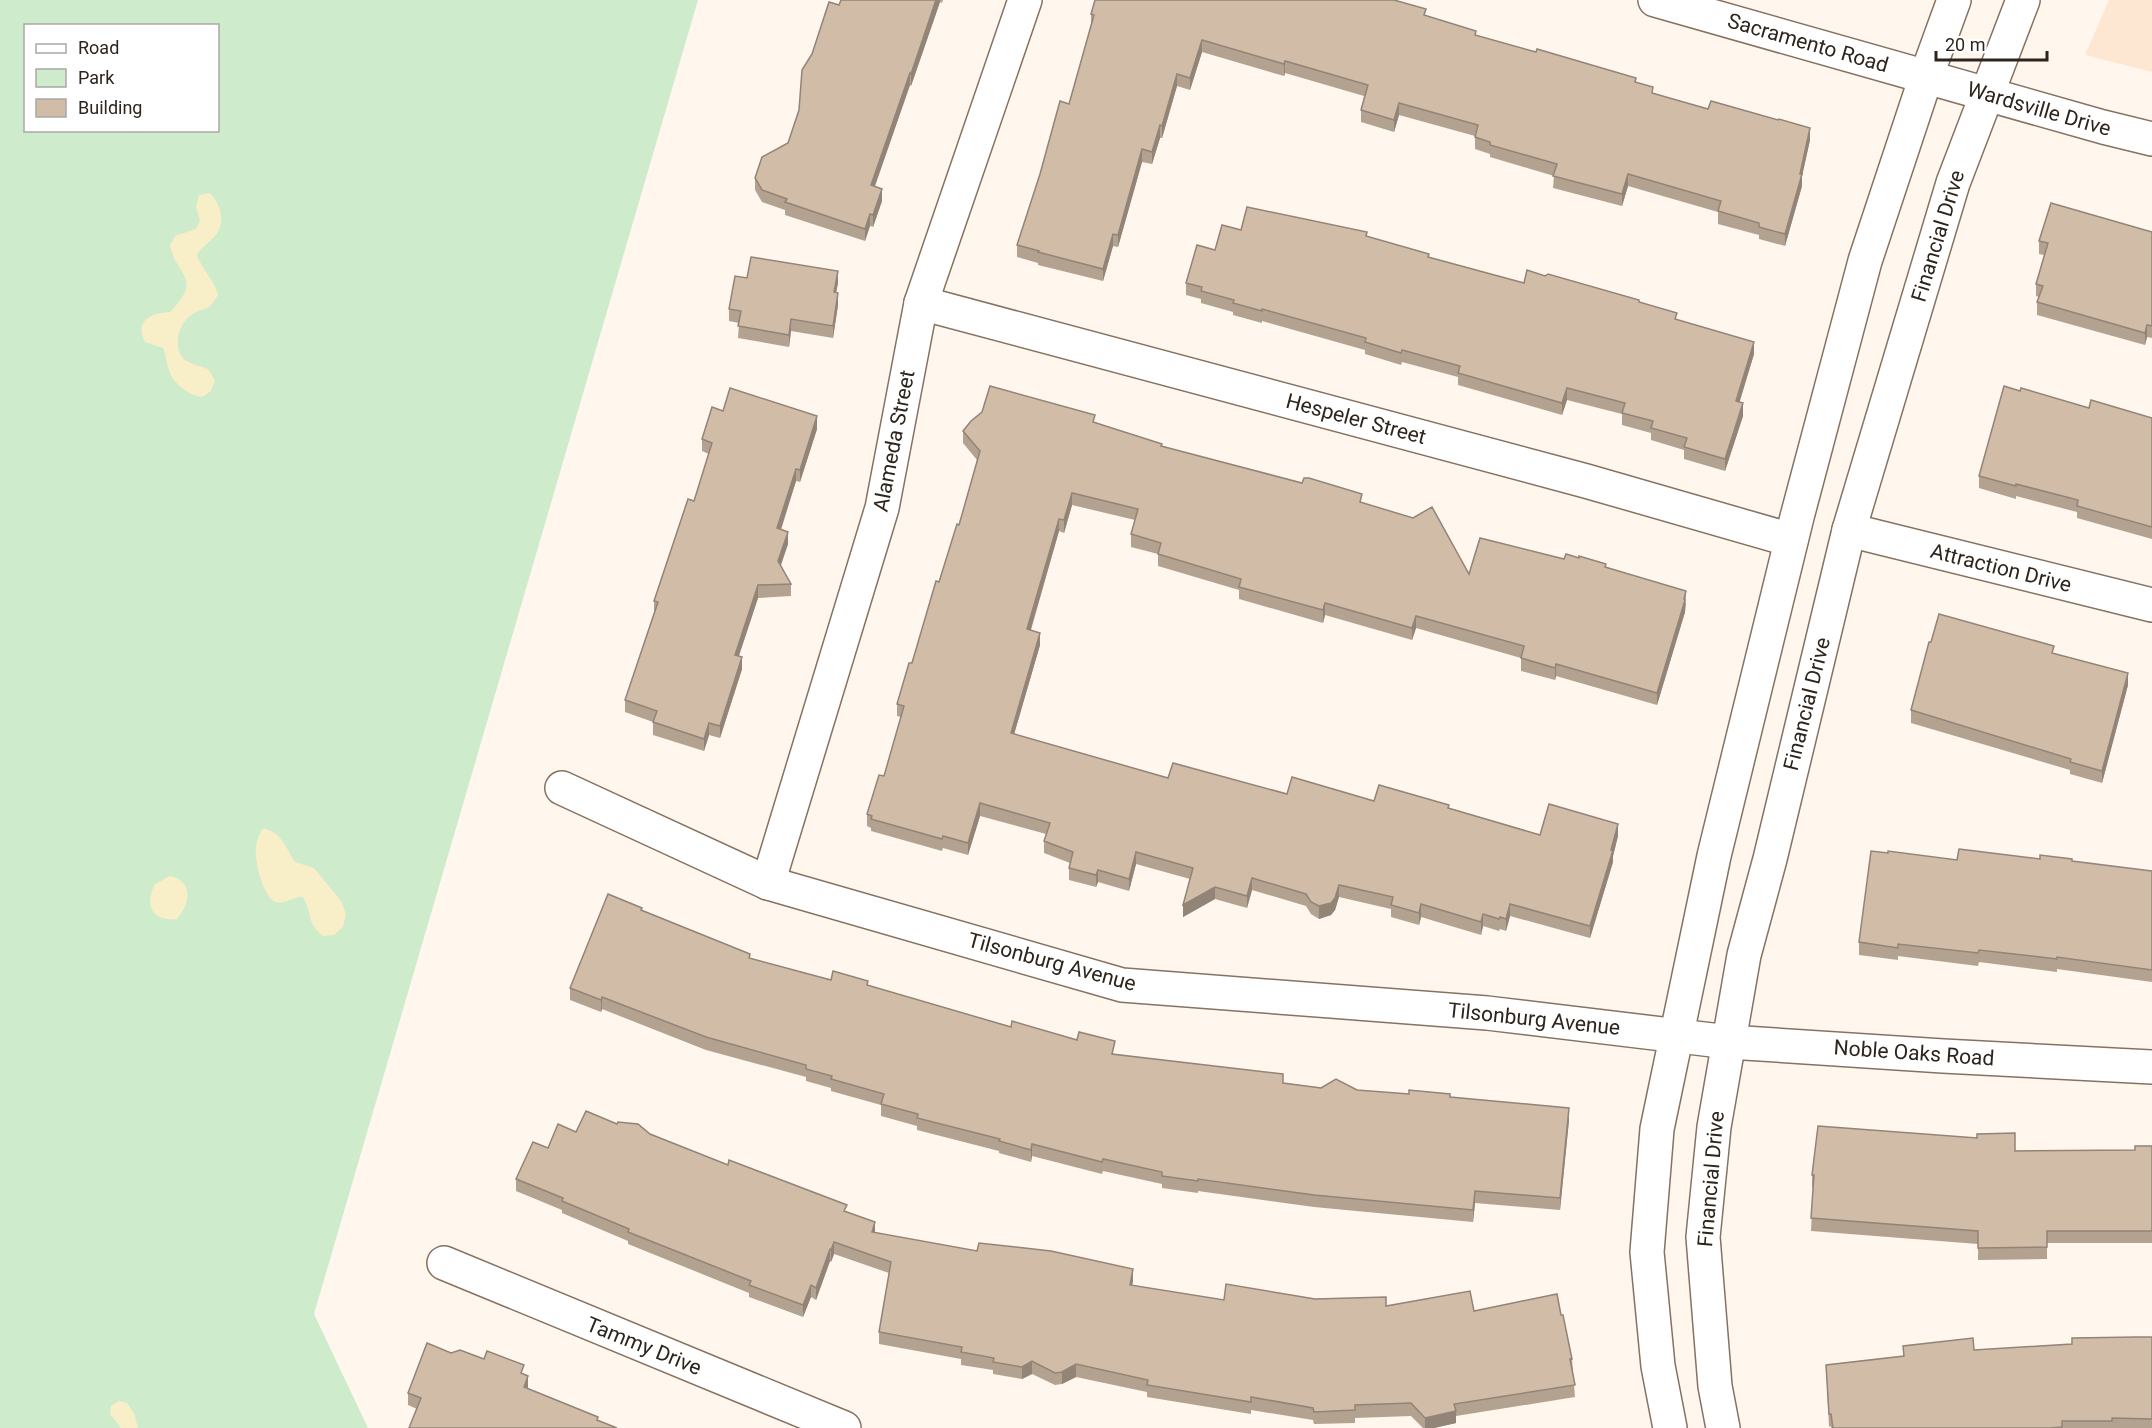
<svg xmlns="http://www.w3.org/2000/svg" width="2152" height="1428" font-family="Roboto,sans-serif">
<rect width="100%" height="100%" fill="#fff6ed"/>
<polygon fill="#fee7d2" points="2109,0 2152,0 2152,72 2085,55"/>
<path fill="#ceeccb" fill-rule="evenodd" d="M0 0H698L314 1314 368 1428H0ZM26 26H218V130H26Z"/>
<g fill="#f8eec8">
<path d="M210 193C223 207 227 228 210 241 204 247 201 248 197 255 202 270 214 279 218 295 208 312 207 306 193 314 179 322 173 344 182 357 188 364 200 366 208 369L215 380 211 391 202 397C187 395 171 382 168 367 166 360 166 355 163 348L145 342C134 321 151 313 170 312 204 277 176 277 170 245L175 236 196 229 200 221 196 207 199 195Z"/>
<path d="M263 828C283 834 284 845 295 862L314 868 341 901 346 914 343 927 334 935 323 936C307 924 312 913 303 897 293 896 285 905 276 902 262 897 254 858 256 846 257 839 260 833 263 828Z"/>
<path d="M170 876C194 881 190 904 177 919 152 922 144 905 155 884Z"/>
<polygon points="119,1401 127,1403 134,1413 138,1428 121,1428 110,1414 111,1406"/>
</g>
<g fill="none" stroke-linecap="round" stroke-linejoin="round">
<g stroke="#867260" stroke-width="36">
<g id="minor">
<polyline points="1655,0 2103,127 2152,139"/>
<polyline points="921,303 1586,481 1791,540"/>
<polyline points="1849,530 2152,605"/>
<polyline points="562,788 768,883 1122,985 1487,1013 1729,1042 1943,1056 2152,1067"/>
<polyline points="768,883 882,508 921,303 1025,0"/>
<polyline points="444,1263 844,1428"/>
<polyline points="1670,1428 1658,1366 1647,1252 1657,1129 1714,856 1797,517 1865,261 1926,77 1954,0"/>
<polyline points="1723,1428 1715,1386 1703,1237 1714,1127 1744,955 1770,859 1849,530 1953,183 2023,0"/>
</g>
</g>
<use href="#minor" stroke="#fff" stroke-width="33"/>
</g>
<g fill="#b4a290">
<polygon points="841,0 943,0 942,3 940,2 911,86 910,85 875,186 882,201 873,227 870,226 865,241 785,215 785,210 762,202 755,190 755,178 788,143 799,110 812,54 839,5"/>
<polygon points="1091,14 1426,16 1476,35 1636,82 1653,93 1810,140 1802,176 1802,186 1785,246 1759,239 1759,235 1718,224 1718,212 1628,186 1622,206 1553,188 1554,176 1490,157 1490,154 1475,149 1475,136 1399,115 1394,132 1361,122 1361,110 1364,96 1285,73 1284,76 1202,52 1190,90 1177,86 1162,138 1160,138 1152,164 1142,162 1118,247 1113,246 1103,281 1038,265 1038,263 1017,257 1017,245 1069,104 1091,25"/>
<polygon points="1241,230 1367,237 1429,257 1524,283 1639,303 1754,354 1739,402 1743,416 1725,471 1684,459 1684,450 1651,440 1651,433 1622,425 1622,414 1567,400 1562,415 1458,385 1458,377 1402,362 1401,365 1365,354 1365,350 1262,321 1262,323 1233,315 1233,312 1201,303 1201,299 1186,295 1186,283 1215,250"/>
<polygon points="2152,232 2152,338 2147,337 2145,345 2037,315 2037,302 2039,297 2036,296 2036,284 2044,255 2039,254 2039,241"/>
<polygon points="747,278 838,283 836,292 838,305 833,338 791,331 789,347 738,338 739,323 729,321 729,309"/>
<polygon points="2089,408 2152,418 2152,539 2077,518 2077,512 2016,496 2016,499 1979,488 1979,476"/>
<polygon points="723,411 817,429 800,482 796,481 781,530 788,544 781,565 791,584 791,596 758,598 739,656 742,669 720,738 709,735 704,751 653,735 653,722 625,712 625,700 654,613 654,601 694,501 709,454 702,451 702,439"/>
<polygon points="982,412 1095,422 1162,446 1362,503 1469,574 1564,559 1606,567 1686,603 1685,612 1657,705 1556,676 1555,680 1521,671 1521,658 1416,628 1412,640 1325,615 1323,623 1239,599 1239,590 1158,566 1158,554 1131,547 1131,534 1135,520 1072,505 1064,533 1059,531 1031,630 1040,645 1014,734 1168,778 1287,794 1374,801 1449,808 1540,835 1618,836 1613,856 1613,862 1590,938 1510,916 1506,931 1500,929 1499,931 1483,926 1481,935 1421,917 1419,925 1391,917 1391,909 1339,897 1335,910 1331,915 1319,919 1311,914 1306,906 1252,890 1247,908 1215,899 1183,917 1190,879 1136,864 1129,891 1098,882 1096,887 1069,880 1069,868 1070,863 1044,853 1044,841 1046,834 980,816 968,855 943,848 942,851 871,831 871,828 867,826 867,814 884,776 901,717 897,716 897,704 959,525 977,460 963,443 963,431"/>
<polygon points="2054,653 2128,685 2102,783 2070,774 2070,770 1911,723 1911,710"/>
<polygon points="1888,853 1957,860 2040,859 2072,861 2152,871 2152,982 2057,969 2057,972 1979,962 1978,966 1898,956 1898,960 1859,955 1859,942"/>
<polygon points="642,911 750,958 831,980 868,986 1011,1027 1115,1054 1283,1083 1321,1088 1450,1097 1569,1120 1560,1210 1475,1203 1473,1222 1314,1207 1198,1191 1198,1193 1162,1188 1162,1184 1103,1171 1102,1174 1032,1156 1031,1162 999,1153 999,1151 917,1130 917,1126 881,1116 881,1105 831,1091 831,1088 806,1081 806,1077 706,1050 602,1009 601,1012 570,1000 570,988"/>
<polygon points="617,1124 650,1134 847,1212 875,1233 1133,1281 1132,1285 1224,1300 1315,1299 1386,1306 1561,1315 1572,1359 1575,1397 1456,1416 1456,1423 1434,1428 1423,1428 1411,1416 1355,1418 1355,1423 1314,1424 1313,1420 1251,1410 1251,1414 1147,1397 1147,1392 1076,1377 1062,1384 1055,1385 1032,1374 1022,1379 993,1374 993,1370 961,1365 961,1359 879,1344 879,1332 889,1273 834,1254 831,1262 830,1261 816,1300 811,1297 803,1317 749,1297 749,1293 628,1244 628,1241 562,1213 562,1210 516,1191 516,1179 548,1148 576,1132"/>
<polygon points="2152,1146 2152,1243 2047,1243 2047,1259 1978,1260 1978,1244 1811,1231 1813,1188 1812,1187 1812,1175 2015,1151 2135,1150"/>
<polygon points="2152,1337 2152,1428 1831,1428 1831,1426 1829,1427 1826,1365 1903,1356 1903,1346 1974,1350 2072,1344"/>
<polygon points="451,1353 484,1359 524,1365 417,1409 408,1405 408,1393"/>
</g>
<g fill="#928476">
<polygon points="936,0 940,0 940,2 911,86 911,74"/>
<polygon points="1202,40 1202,52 1190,90 1190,78"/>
<polygon points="1285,61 1285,73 1284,76 1284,64"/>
<polygon points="910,73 910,85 871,197 871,185"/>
<polygon points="1177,74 1177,86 1162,138 1162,126"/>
<polygon points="1399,103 1399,115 1394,132 1394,120"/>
<polygon points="1160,125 1160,138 1152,164 1152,152"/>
<polygon points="1810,128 1810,140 1802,176 1802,186 1785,246 1785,234 1800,174"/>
<polygon points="1142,149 1142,162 1118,247 1118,235"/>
<polygon points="1628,174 1628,186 1622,206 1622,194"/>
<polygon points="882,189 882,201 873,227 873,215"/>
<polygon points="870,214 870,226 865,241 865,229"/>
<polygon points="1113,234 1113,246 1103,281 1103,269"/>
<polygon points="838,271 838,283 834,304 834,292"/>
<polygon points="838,293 838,305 833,338 833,326"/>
<polygon points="791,319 791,331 789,347 789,335"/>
<polygon points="2147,325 2147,337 2145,345 2145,333"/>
<polygon points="1754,342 1754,354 1736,414 1736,401"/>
<polygon points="1567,388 1567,400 1562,415 1562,403"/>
<polygon points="1743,403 1743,416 1725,471 1725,459"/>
<polygon points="817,416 817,429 800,482 800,470"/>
<polygon points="796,469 796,481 777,541 777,528"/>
<polygon points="1072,493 1072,505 1064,533 1064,520"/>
<polygon points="1059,519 1059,531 1027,642 1027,629"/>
<polygon points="788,532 788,544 778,573 778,561"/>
<polygon points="758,585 758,598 735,667 735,655"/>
<polygon points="1686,591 1685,612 1657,705 1657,693"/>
<polygon points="1325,603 1325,615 1323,623 1323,610"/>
<polygon points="1416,616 1416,628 1412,640 1412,628"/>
<polygon points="1040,633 1040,645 1011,745 1011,733"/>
<polygon points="742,657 742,669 720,738 720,726"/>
<polygon points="1556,664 1556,676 1555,680 1555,668"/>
<polygon points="2128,673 2128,685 2102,783 2102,771"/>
<polygon points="709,723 709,735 704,751 704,739"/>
<polygon points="980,803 980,816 968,855 968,843"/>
<polygon points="1618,824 1618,836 1613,856 1613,862 1590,938 1590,926"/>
<polygon points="1136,852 1136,864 1129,891 1129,879"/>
<polygon points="1098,870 1098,882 1096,887 1096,875"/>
<polygon points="1252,878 1252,890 1247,908 1247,896"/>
<polygon points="1339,885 1339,897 1335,910 1331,915 1319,919 1319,906"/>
<polygon points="1215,887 1215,899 1183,917 1183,905"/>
<polygon points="1421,904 1421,917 1419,925 1419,913"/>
<polygon points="1510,904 1510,916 1506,931 1506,919"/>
<polygon points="1483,914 1483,926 1481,935 1481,922"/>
<polygon points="602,997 602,1009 601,1012 601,1000"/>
<polygon points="1569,1108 1569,1120 1560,1210 1560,1198"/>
<polygon points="1032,1144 1032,1156 1031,1162 1031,1150"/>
<polygon points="1475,1191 1475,1203 1473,1222 1473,1210"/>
<polygon points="875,1222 875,1234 872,1232"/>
<polygon points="834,1242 834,1254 831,1262 831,1250"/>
<polygon points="830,1249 830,1261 816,1300 816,1288"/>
<polygon points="1133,1269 1133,1281 1130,1297 1130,1285"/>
<polygon points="811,1285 811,1297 803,1317 803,1305"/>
<polygon points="1032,1361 1032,1374 1022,1379 1022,1367"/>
<polygon points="1076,1364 1076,1377 1062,1384 1062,1372"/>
<polygon points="528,1376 528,1388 524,1387"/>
<polygon points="1456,1411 1456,1423 1434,1428 1425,1428 1425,1418"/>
</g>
<g fill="#d1bca8" stroke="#928476" stroke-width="1.5">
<polygon points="841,0 936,0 911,74 910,73 871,185 882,189 873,215 870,214 865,229 785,202 787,199 762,190 755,178 762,157 788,143 799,110 802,70 812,54 829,2 839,5"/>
<polygon points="1095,0 1394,0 1426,9 1424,15 1476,31 1475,35 1536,52 1537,49 1636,78 1635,82 1653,87 1652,93 1708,109 1711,101 1778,120 1779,119 1810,128 1800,174 1802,174 1785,234 1759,227 1759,223 1718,211 1721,201 1628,174 1622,194 1553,176 1557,164 1490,145 1490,142 1475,137 1478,125 1399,103 1394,120 1361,110 1368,85 1285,61 1284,64 1202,40 1190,78 1177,74 1162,126 1160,125 1152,152 1142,149 1118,235 1113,234 1103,269 1038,252 1039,251 1017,245 1040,174 1060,101 1069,104 1094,15 1091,14"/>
<polygon points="2051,203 2152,232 2152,326 2147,325 2145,333 2037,302 2043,286 2036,284 2048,243 2039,241"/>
<polygon points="1247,207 1367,232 1366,236 1429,254 1428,257 1524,283 1527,270 1545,276 1548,274 1639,300 1639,302 1677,313 1675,319 1754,342 1736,401 1743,403 1725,459 1684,447 1687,438 1651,428 1653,421 1622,413 1625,403 1567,388 1562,403 1458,373 1460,366 1402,350 1401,353 1365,342 1366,338 1262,309 1262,311 1233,303 1234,300 1201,291 1202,287 1186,283 1197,245 1215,250 1222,225 1241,230"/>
<polygon points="751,257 838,271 834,292 838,293 833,326 791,319 789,335 738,326 741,311 729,309 735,276 747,278"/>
<polygon points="990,386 1095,415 1093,422 1162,444 1161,446 1302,483 1304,478 1309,478 1362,494 1360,502 1413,518 1432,507 1469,574 1480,538 1564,559 1566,554 1579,558 1579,556 1606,564 1605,567 1686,591 1684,599 1685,600 1657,693 1556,664 1555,668 1521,658 1524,646 1416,616 1412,628 1325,603 1323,610 1239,587 1241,579 1158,554 1161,543 1131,534 1138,509 1072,493 1064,520 1059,519 1027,629 1040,633 1011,733 1168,778 1173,763 1287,794 1292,777 1374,801 1379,785 1449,805 1448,808 1540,835 1549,804 1618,824 1611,850 1613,850 1590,926 1510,904 1506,919 1500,917 1499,919 1483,914 1481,922 1421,904 1419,913 1391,905 1393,897 1339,885 1335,898 1331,903 1319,906 1311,902 1306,894 1252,878 1247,896 1215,887 1183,905 1193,868 1136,852 1129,879 1098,870 1096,875 1069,868 1073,852 1044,841 1050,823 980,803 968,843 943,836 942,839 871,819 872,816 867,814 879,775 884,776 904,706 897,704 909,663 912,663 936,581 939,582 957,524 959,525 980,451 963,431 971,421 982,412"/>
<polygon points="2004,386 2020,391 2021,388 2089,408 2091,400 2152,418 2152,527 2077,506 2078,500 2016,484 2016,486 1979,476"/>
<polygon points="730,388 817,416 800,470 796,469 777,528 788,532 778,561 791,584 758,585 735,655 742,657 720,726 709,723 704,739 653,722 657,711 625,700 658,602 654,601 688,499 694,501 712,443 702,439 712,407 723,411"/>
<polygon points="1939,614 2054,646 2052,653 2128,673 2102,771 2070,762 2071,759 1911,710 1929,642 1931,642"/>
<polygon points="1959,849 2040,859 2040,855 2072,859 2072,861 2152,871 2152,970 2057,957 2057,959 1979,950 1978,953 1898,944 1898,948 1859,942 1871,851 1888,853 1888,851 1957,860"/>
<polygon points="608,894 642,908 641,910 750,954 749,958 831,980 833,971 868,981 867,985 1011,1027 1012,1021 1077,1040 1079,1032 1115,1041 1112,1054 1283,1074 1283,1083 1321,1088 1336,1079 1357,1090 1409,1094 1409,1090 1450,1094 1450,1097 1569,1108 1560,1198 1475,1191 1473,1210 1314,1195 1198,1179 1198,1181 1162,1176 1162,1172 1103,1159 1102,1162 1032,1144 1031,1150 999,1141 1000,1139 917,1118 918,1114 881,1104 884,1094 831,1079 832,1076 806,1069 806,1065 706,1037 602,997 601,1000 570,988"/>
<polygon points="586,1111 617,1124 618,1122 638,1124 650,1134 728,1165 729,1160 847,1205 844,1211 875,1222 872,1232 977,1251 979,1243 1051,1251 1133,1269 1130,1285 1224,1300 1226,1284 1315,1299 1386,1297 1386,1306 1470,1291 1474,1311 1557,1294 1561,1315 1563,1315 1572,1359 1570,1359 1575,1385 1454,1404 1456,1411 1425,1418 1411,1403 1355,1405 1355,1410 1314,1412 1313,1408 1251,1397 1251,1402 1147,1385 1148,1380 1076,1364 1062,1372 1055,1373 1032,1361 1022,1367 993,1362 994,1358 961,1352 962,1347 879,1332 891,1262 834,1242 831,1250 830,1249 816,1288 811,1285 803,1305 749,1285 751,1281 628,1232 629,1229 562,1201 563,1198 516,1179 533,1142 548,1148 558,1124 576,1132"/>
<polygon points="1818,1126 1977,1138 1977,1134 2015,1133 2015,1151 2135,1150 2135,1146 2152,1146 2152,1231 2047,1231 2047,1247 1978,1248 1978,1231 1811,1218 1814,1175 1812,1175"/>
<polygon points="2137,1337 2152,1337 2152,1419 2112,1418 2112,1421 2062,1421 2062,1427 2050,1428 1833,1428 1831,1414 1829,1414 1826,1365 1904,1356 1903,1346 1973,1338 1974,1350 2072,1344 2072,1338"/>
<polygon points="427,1343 451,1353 460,1350 484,1359 487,1351 524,1365 521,1373 528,1376 524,1387 598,1417 597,1420 617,1428 409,1428 421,1398 408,1393"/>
</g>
<g text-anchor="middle" stroke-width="4.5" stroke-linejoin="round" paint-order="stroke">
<g font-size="21" fill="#2d251d" stroke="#fff">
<text transform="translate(1808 43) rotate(16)" y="7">Sacramento Road</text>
<text transform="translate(2039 109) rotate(16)" y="7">Wardsville Drive</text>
<text transform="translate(1938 236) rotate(-73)" y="7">Financial Drive</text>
<text transform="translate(1356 419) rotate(15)" y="7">Hespeler Street</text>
<text transform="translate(894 441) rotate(-79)" y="7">Alameda Street</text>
<text transform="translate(2001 568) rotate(14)" y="7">Attraction Drive</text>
<text transform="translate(1807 704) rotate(-76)" y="7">Financial Drive</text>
<text transform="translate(1052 962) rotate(15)" y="7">Tilsonburg Avenue</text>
<text transform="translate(1534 1019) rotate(6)" y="7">Tilsonburg Avenue</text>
<text transform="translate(1914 1053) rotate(4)" y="7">Noble Oaks Road</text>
<text transform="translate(1711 1179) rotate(-85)" y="7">Financial Drive</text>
<text transform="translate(644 1346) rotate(22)" y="7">Tammy Drive</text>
</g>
</g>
<rect x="24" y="24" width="195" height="108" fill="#ffffff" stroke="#aba8a5" stroke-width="1.5"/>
<rect x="36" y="44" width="30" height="9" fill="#ffffff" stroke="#aba8a5" stroke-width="1.5"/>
<text x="78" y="54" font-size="18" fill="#2d251d">Road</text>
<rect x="36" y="69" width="30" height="18" fill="#ceeccb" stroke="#aba8a5" stroke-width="1.5"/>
<text x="78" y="84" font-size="18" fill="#2d251d">Park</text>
<rect x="36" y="99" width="30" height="18" fill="#d1bca8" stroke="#aba8a5" stroke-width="1.5"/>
<text x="78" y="114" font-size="18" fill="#2d251d">Building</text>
<path d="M1936 51v9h111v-9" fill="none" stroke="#2d251d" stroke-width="3"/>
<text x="1945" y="51" font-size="18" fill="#2d251d" stroke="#ffffff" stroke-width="4.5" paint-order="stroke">20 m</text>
</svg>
